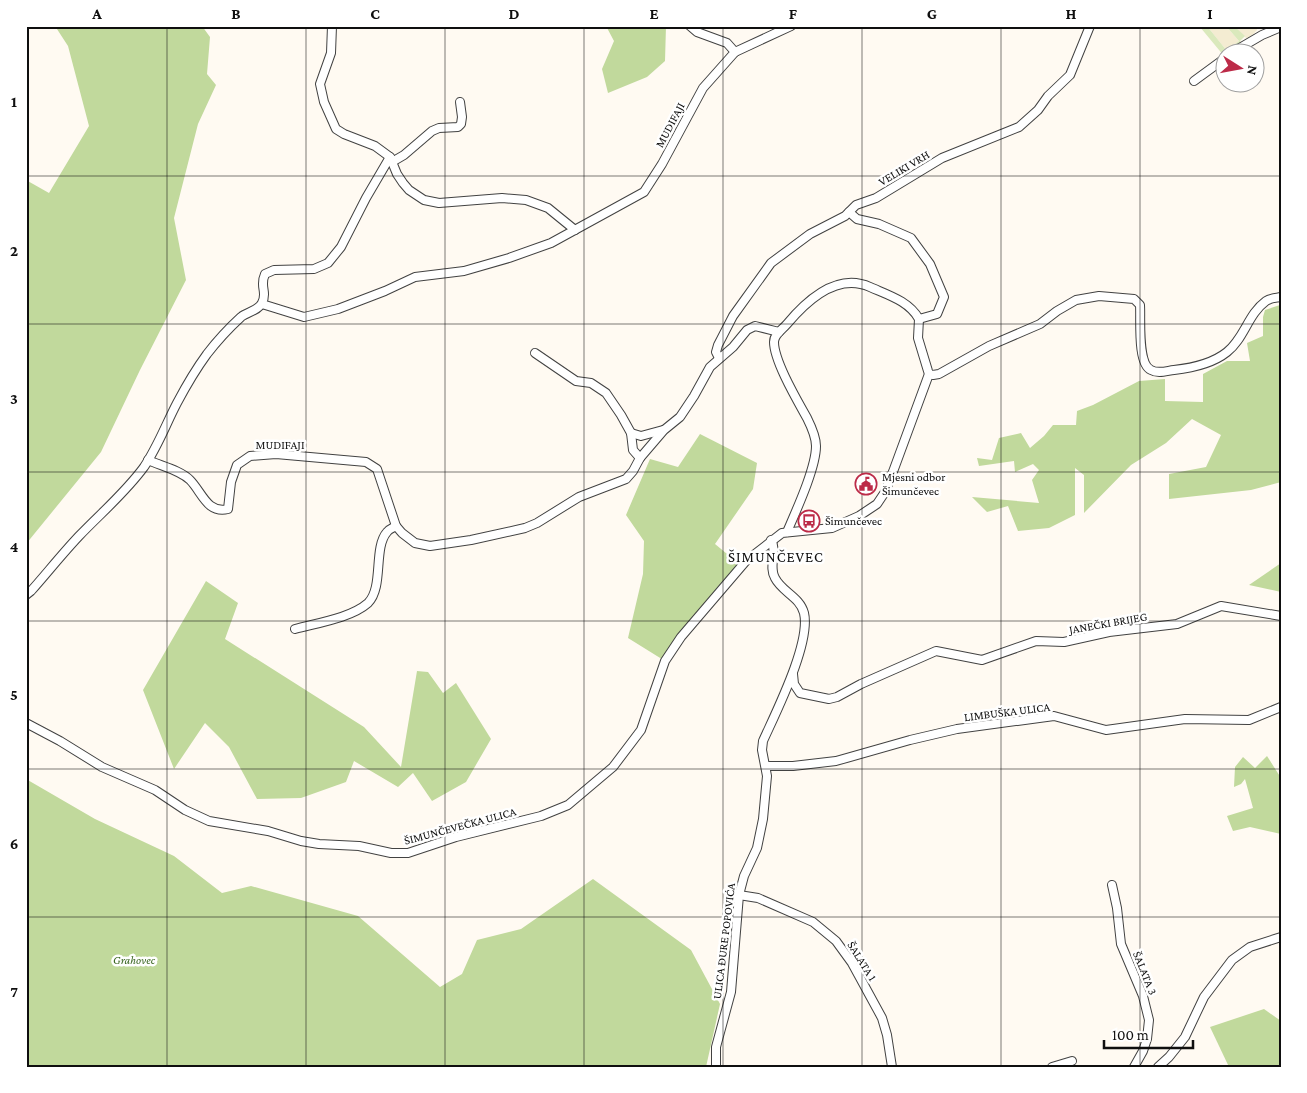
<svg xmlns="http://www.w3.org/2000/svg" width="1307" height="1093" font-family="'Crimson Pro',serif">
<rect width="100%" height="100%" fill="#fffaf2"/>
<g fill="#f4ecd2">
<polygon points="1207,26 1226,26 1239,41 1227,51"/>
<polygon points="1234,26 1256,26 1257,30 1248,40"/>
</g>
<polygon fill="#dae9bc" points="1201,26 1207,26 1227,51 1239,41 1226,26 1234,26 1245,36 1240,41 1242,44 1229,52 1224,52 1224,56 1200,27"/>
<g fill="#c1d99c">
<polygon points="55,26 202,26 210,37 207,74 216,85 198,124 174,218 186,280 140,370 101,452 26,544 26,180 49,193 89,126 68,46"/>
<polygon points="606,26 666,26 665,61 647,77 608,93 602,69 614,41"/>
<polygon points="1280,305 1281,482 1251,490 1169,499 1169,474 1206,467 1221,435 1192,419 1166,443 1131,465 1084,513 1084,475 1075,468 1075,515 1049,528 1018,531 1008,506 987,512 972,497 1039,503 1032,480 1039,470 1033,464 1015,472 1014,461 979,466 977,458 992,460 999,438 1021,433 1030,448 1044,436 1053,425 1076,425 1077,411 1093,405 1139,381 1165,379 1165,401 1203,402 1203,374 1227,361 1250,361 1247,343 1263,336 1263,317 1265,310"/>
<polygon points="700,434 757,463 753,489 715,544 738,563 665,661 628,638 643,574 644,541 626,515 650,459 678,467"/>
<polygon points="1281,563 1281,592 1249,585"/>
<polygon points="206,581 238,603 225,639 364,727 401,767 417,671 428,672 443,693 456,683 491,739 466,782 432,801 413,773 398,787 354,761 346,782 301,798 257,799 229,747 205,723 174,769 143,690"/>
<polygon points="1267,756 1281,778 1281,834 1250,827 1233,831 1227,816 1253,808 1245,779 1241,784 1234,787 1235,767 1243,757 1255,768"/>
<polygon points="26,779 95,819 174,856 222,893 251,886 358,916 440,987 462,974 477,940 521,929 593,879 691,950 720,1004 706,1067 26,1067"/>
<polygon points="1264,1009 1281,1021 1281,1067 1229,1067 1210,1027"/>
</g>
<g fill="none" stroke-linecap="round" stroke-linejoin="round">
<g stroke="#424242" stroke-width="10">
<g id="minor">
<polyline points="332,26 331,53 320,84 324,102 336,129 344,134 375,146 390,157 397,174 403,183 409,190 424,200 439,203 502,198 526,200 548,208 575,230"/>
<polyline points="735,52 791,26"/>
<polyline points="1233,52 1262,35 1281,27"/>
<polyline points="1194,81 1224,59"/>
<polyline points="392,162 404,155 432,131 439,128 458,127 461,124 462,117 460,102"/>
<polyline points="849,212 857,219 879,224 911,238 930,264 944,297 937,314 919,319"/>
<polyline points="262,304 304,317 338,309 385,291 415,277 464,271 509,258 551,243 644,192 662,164 703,88 735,52 727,43 697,32 690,26"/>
<polyline points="535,353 576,381 591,383 606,393 621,415 631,433 633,450 640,458"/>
<polyline points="719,358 716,352 718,345 733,316 771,263 810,234 845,216 856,205 876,198 942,158 1019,127 1038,110 1048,96 1070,75 1090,26"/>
<polyline points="631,433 641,436 663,430"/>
<path d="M148 460C161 466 180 470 190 480 202 492 207 514 228 509L231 482 237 465 250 456 276 454 366 462 377 469 396 526"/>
<path d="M787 532C796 511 816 468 816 446 816 437 811 426 807 418 797 400 774 361 774 342 774 334 782 330 787 324 807 300 837 272 870 287 888 295 909 301 919 319L918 338 928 371 929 374 933 375 939 374 989 346 1040 324 1057 311 1076 300 1099 296 1134 299 1140 305C1141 319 1137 364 1151 370 1158 374 1166 371 1174 370 1192 368 1212 364 1227 352 1244 339 1248 314 1266 301 1270 298 1276 298 1281 297"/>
<path d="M26 595 31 591C47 573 62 554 79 536 101 513 125 493 144 467 158 446 166 424 177 403 186 386 196 369 207 354 217 341 229 328 241 317 247 312 258 311 262 303 268 292 259 287 265 274L274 270 314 269 328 263 341 247 366 198 390 157"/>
<path d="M295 629C317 623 351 618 368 603 384 587 373 548 387 532 389 529 393 528 396 526L402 533 415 543 430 546 471 540 525 528 537 523 579 497 626 479 633 471 640 458 664 430 680 417 694 396 710 367 733 347 747 330 755 326 779 332"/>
<polyline points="793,674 794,684 800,693 829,699 837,697 861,684 936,651 982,660 1036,641 1064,642 1109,632 1177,624 1221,606 1281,616"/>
<polyline points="26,723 60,741 102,767 155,790 185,810 209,821 268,831 301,841 319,844 359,846 391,853 408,853 456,837 541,816 568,805 613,767 641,730 665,661 681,637 746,561 782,533 832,528 859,516 877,504 885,492 894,469 929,374"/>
<polyline points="766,766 793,766 836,761 910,740 957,729 1054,716 1106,730 1185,719 1249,720 1281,707"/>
<polyline points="1112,885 1117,908 1121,944 1143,996 1149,1020 1147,1039 1143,1051 1134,1067"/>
<polyline points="739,895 758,898 813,922 836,941 852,963 882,1018 887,1035 892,1067"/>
<path d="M716 1067V1047L731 992 739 895 744 876 757 848 763 819 767 776 762 750 763 741C776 712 811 643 804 613 800 597 782 592 775 578 768 566 778 552 771 540"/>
<polyline points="1052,1067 1072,1061"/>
<polyline points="1158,1067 1169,1057 1185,1037 1204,997 1232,960 1250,947 1281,937"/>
</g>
</g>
<use href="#minor" stroke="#fff" stroke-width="8"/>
</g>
<path fill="none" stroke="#0f0f0f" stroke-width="1" stroke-opacity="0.55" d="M167 26V1067M306 26V1067M445 26V1067M584 26V1067M723 26V1067M862 26V1067M1001 26V1067M1140 26V1067M26 176H1281M26 324H1281M26 472H1281M26 621H1281M26 769H1281M26 917H1281"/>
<defs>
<g id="civic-ring" transform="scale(1.125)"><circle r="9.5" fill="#fff" stroke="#bc2b48" stroke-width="1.5"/><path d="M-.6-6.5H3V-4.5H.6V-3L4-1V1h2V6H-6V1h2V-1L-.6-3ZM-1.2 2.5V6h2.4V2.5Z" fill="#bc2b48"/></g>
<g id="bus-ring" transform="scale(1.125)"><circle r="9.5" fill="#fff" stroke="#bc2b48" stroke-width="1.5"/><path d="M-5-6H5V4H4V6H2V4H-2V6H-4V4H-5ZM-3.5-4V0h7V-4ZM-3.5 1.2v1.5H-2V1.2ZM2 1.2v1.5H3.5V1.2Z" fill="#bc2b48"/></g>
</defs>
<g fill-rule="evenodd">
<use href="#civic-ring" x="866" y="484"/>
<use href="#bus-ring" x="809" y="521"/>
</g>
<g text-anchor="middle" stroke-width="5" stroke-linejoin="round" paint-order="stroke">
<g font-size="12" fill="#0f0f0f" stroke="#fff">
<text transform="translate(670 125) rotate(-62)" y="4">MUDIFAJI</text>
<text transform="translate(904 168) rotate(-31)" y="4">VELIKI VRH</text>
<text x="280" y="449">MUDIFAJI</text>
<text transform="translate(1108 623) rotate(-10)" y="4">JANEČKI BRIJEG</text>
<text transform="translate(1007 712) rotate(-7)" y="4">LIMBUŠKA ULICA</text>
<text transform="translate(460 826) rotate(-15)" y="4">ŠIMUNČEVEČKA ULICA</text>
<text transform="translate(724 941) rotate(-83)" y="4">ULICA ĐURE POPOVIĆA</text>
<text transform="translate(862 961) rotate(58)" y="4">ŠALATA 1</text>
<text transform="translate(1145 973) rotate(68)" y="4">ŠALATA 3</text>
</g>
<g font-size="12" fill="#0f0f0f" stroke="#fff" text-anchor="start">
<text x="882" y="481">Mjesni odbor<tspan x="882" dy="14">Šimunčevec</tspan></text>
<text x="825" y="525">Šimunčevec</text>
</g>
<g font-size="12" font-style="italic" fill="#3a6621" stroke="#fff">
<text x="134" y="964">Grahovec</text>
</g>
<g font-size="15" letter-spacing="1" fill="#0f0f0f" stroke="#fff">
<text x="776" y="562">ŠIMUNČEVEC</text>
</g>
</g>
<rect width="1307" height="1093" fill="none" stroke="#ffffff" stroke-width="55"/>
<g transform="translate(1240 68) rotate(101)"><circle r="24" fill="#ffffff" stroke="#9f9f9f"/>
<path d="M0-4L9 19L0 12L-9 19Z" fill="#bc2b48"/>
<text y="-8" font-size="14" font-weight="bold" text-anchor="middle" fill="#0f0f0f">N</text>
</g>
<path d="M1104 1040v8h89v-8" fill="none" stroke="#0f0f0f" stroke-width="2.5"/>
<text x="1112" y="1040" font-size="15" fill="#0f0f0f" stroke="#ffffff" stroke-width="4" paint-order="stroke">100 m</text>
<rect x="28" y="28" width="1252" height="1038" fill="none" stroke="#0f0f0f" stroke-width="2"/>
<g font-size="16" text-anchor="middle" font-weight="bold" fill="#0f0f0f">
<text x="97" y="19">A</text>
<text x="236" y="19">B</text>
<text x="375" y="19">C</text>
<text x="514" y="19">D</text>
<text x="654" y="19">E</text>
<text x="793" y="19">F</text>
<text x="932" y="19">G</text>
<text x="1071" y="19">H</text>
<text x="1210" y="19">I</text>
<text x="14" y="107">1</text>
<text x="14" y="256">2</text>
<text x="14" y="404">3</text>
<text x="14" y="552">4</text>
<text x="14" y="700">5</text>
<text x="14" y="849">6</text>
<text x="14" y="997">7</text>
</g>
</svg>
